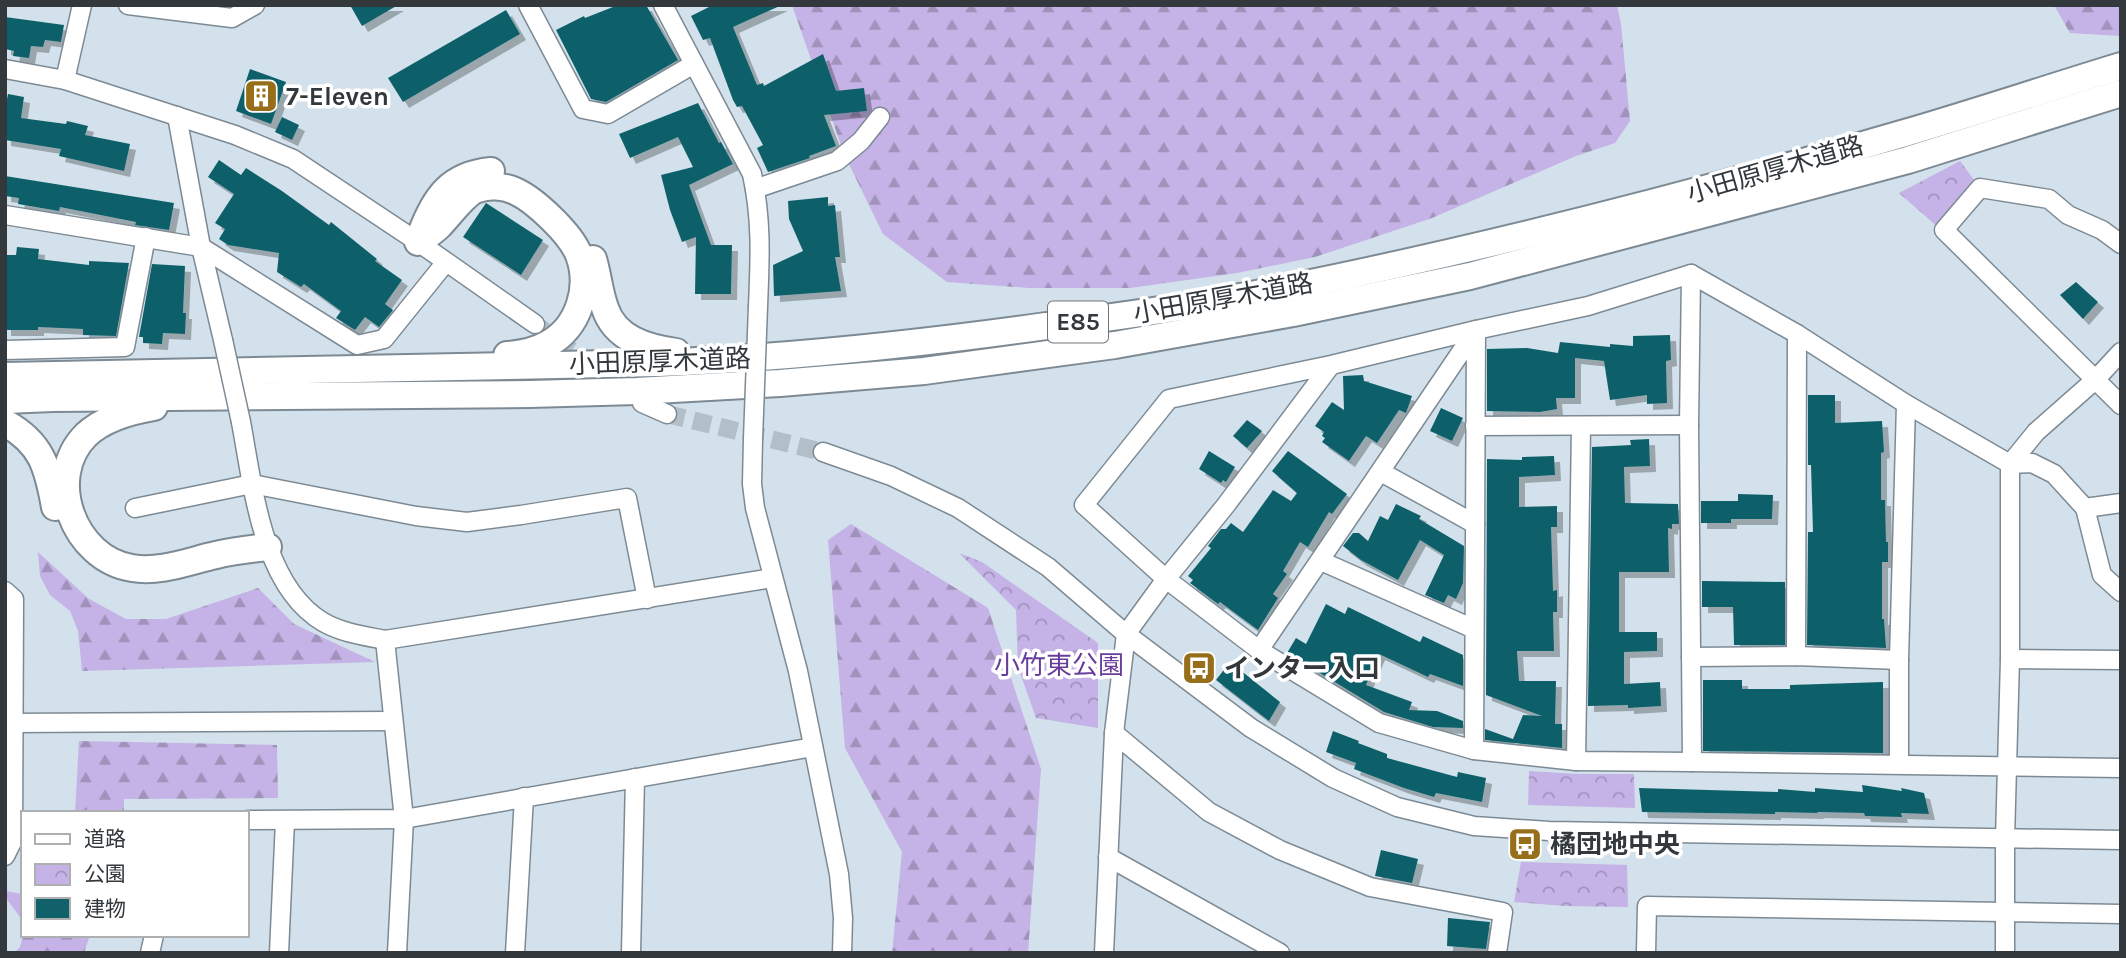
<svg xmlns="http://www.w3.org/2000/svg" width="2126" height="958" font-family="Karla,'Noto Sans JP',sans-serif">
<defs>
<pattern id="forest-firs" width="22" height="20" patternUnits="userSpaceOnUse" patternTransform="scale(1.75)"><rect width="22" height="20" fill="#c5b2e6"/><path d="M5 1l3.5 6h-7zM16 11l3.5 6h-7z" fill="#a192bc"/></pattern>
<pattern id="park-crowns" width="20" height="18" patternUnits="userSpaceOnUse" patternTransform="scale(1.75)"><rect width="20" height="18" fill="#c5b2e6"/><path d="M2 6a3 3 0 1 1 6 0M12 15a3 3 0 1 1 6 0" fill="none" stroke="#a192bc"/></pattern>
<filter id="shadow"><feDropShadow dx="6" dy="6" stdDeviation="0" flood-color="#0004"/></filter>
</defs>
<rect width="100%" height="100%" fill="#d2e1eb"/>
<g fill="url(#forest-firs)">
<polygon points="792,5 1617,5 1621,24 1630,121 1615,143 1576,156 1432,218 1315,257 1237,273 1130,288 1029,288 947,282 883,234 844,154"/>
<polygon points="2054,5 2121,5 2121,36 2070,33"/>
<polygon points="851,524 988,608 1041,769 1028,953 892,953 902,852 845,748 828,540"/>
<polygon points="38,552 89,599 126,619 166,619 258,588 294,624 375,662 82,671 78,631 70,611 50,595 40,576"/>
<polygon points="79,741 277,745 278,798 124,799 124,813 75,813"/>
<polygon points="5,891 23,894 23,921 5,897"/>
<polygon points="23,935 90,935 84,953 14,953 20,947"/>
</g>
<g fill="url(#park-crowns)">
<polygon points="1960,161 1977,184 1939,228 1899,193"/>
<polygon points="959,553 982,562 1098,643 1098,728 1036,718 1018,667 1016,610"/>
<polygon points="1529,771 1578,774 1634,774 1635,808 1528,805"/>
<polygon points="1521,862 1627,865 1628,907 1565,906 1514,902"/>
</g>
<g fill="#11616a" filter="url(#shadow)">
<polygon points="350,5 398,5 362,26"/>
<polygon points="618,5 646,5 678,60 606,102 591,99 556,30 584,16 585,18"/>
<polygon points="713,5 782,5 733,27 757,85 763,83 764,86 823,54 836,91 864,88 867,111 824,115 836,146 809,156 810,158 768,172 757,148 763,145 742,106 737,107 733,100 710,38 703,40 691,16"/>
<polygon points="506,10 520,34 403,102 388,78"/>
<polygon points="5,17 64,25 61,42 45,40 43,47 31,46 29,58 13,56 14,51 5,49"/>
<polygon points="250,69 286,82 271,124 236,111"/>
<polygon points="8,94 24,97 21,118 66,124 67,121 88,126 85,135 130,144 124,171 59,156 61,149 5,140 5,110"/>
<polygon points="698,103 719,143 721,142 733,164 689,185 711,245 732,245 731,294 695,294 696,237 682,242 670,210 661,175 693,167 678,137 630,158 619,134"/>
<polygon points="282,117 299,125 292,140 275,132"/>
<polygon points="219,160 241,175 246,168 282,191 329,225 331,222 377,259 375,261 402,280 385,304 393,310 379,327 365,317 355,330 336,318 341,311 304,284 301,287 277,272 279,253 228,245 219,239 225,229 215,223 234,194 208,177"/>
<polygon points="5,176 174,203 169,230 135,225 136,222 60,207 59,211 18,204 19,198 5,196"/>
<polygon points="828,197 828,206 835,205 840,257 835,257 841,291 774,296 773,265 803,251 789,219 788,201"/>
<polygon points="486,203 543,240 521,275 463,237"/>
<polygon points="17,247 39,249 38,259 89,265 89,261 129,263 116,336 83,335 83,329 38,327 38,330 5,330 5,255 16,255"/>
<polygon points="152,264 185,266 183,313 186,313 185,334 163,333 162,344 143,343 143,337 139,337"/>
<polygon points="2076,282 2098,302 2083,319 2060,295"/>
<polygon points="1670,335 1671,360 1666,361 1667,403 1647,404 1647,395 1610,400 1604,361 1575,358 1575,398 1556,398 1557,409 1540,412 1487,411 1487,349 1527,348 1558,353 1560,342 1610,347 1610,344 1633,346 1633,336"/>
<polygon points="1363,375 1364,381 1412,396 1406,413 1399,410 1377,443 1366,436 1349,461 1322,442 1325,438 1322,436 1324,432 1315,426 1332,402 1344,410 1343,376"/>
<polygon points="1808,395 1835,395 1835,423 1882,421 1884,452 1881,453 1881,500 1885,500 1886,542 1888,542 1888,562 1882,562 1882,619 1884,619 1886,648 1807,645 1808,532 1813,532 1811,465 1808,465"/>
<polygon points="1441,408 1463,418 1452,441 1430,431"/>
<polygon points="1247,420 1262,431 1247,448 1233,436"/>
<polygon points="1649,439 1650,466 1624,467 1625,503 1678,504 1679,524 1672,524 1672,529 1668,528 1669,572 1619,572 1619,632 1657,632 1657,651 1624,652 1624,684 1660,682 1661,706 1628,708 1628,705 1588,706 1592,447 1631,445 1630,440"/>
<polygon points="1209,451 1235,467 1226,482 1223,480 1221,483 1199,469"/>
<polygon points="1288,451 1347,494 1332,514 1329,512 1308,547 1300,542 1283,571 1287,574 1273,594 1278,598 1258,630 1220,602 1218,604 1190,583 1193,580 1188,576 1211,548 1208,546 1221,529 1226,529 1231,523 1243,532 1273,490 1291,501 1297,493 1272,471"/>
<polygon points="1554,456 1555,475 1519,477 1519,507 1557,506 1557,527 1551,527 1553,591 1557,590 1557,612 1553,612 1554,651 1517,651 1519,681 1556,681 1555,724 1562,724 1562,748 1485,740 1485,729 1513,739 1523,715 1542,716 1486,695 1487,459 1522,460 1522,457"/>
<polygon points="1738,494 1773,495 1772,519 1731,519 1731,523 1701,523 1701,501 1738,501"/>
<polygon points="1396,504 1421,516 1419,519 1464,546 1463,583 1456,599 1448,595 1444,603 1425,595 1444,555 1420,540 1398,580 1361,560 1343,546 1353,533 1359,533 1368,541 1380,516 1388,520"/>
<polygon points="1702,581 1785,582 1785,645 1734,645 1733,607 1702,607"/>
<polygon points="1326,604 1345,614 1348,607 1420,642 1423,636 1463,655 1463,686 1430,674 1428,677 1379,654 1366,685 1412,702 1409,710 1437,711 1463,721 1463,728 1433,727 1384,712 1287,653 1296,638 1306,644"/>
<polygon points="1230,662 1280,702 1269,721 1216,680"/>
<polygon points="1703,680 1742,680 1742,689 1790,689 1790,685 1883,682 1883,753 1703,751"/>
<polygon points="1333,731 1359,741 1358,743 1387,754 1387,758 1457,777 1458,772 1486,778 1482,802 1436,793 1434,797 1404,788 1354,769 1356,763 1326,752"/>
<polygon points="1862,785 1902,791 1901,788 1924,793 1929,814 1901,813 1902,817 1865,816 1864,813 1817,812 1818,813 1775,812 1775,814 1642,812 1639,788 1778,792 1778,789 1815,792 1815,788 1863,792"/>
<polygon points="1381,850 1418,859 1412,883 1375,876"/>
<polygon points="1448,918 1490,922 1486,949 1447,946"/>
</g>
<g fill="none" stroke-linecap="round" stroke-linejoin="round">
<g stroke="#b2bfc8" stroke-width="18" stroke-dasharray="18 9" stroke-linecap="butt">
<polyline points="535,324 628,393"/>
<polyline points="667,414 823,452"/>
</g>
<g stroke="#7d8a94" stroke-width="21">
<g id="minor">
<polyline points="128,5 232,18 255,5"/>
<polyline points="528,5 583,109 608,114 694,64"/>
<path d="M663 5 752 174C762 220 760 259 758 306"/>
<polyline points="5,69 65,80 235,135 293,159 418,242 535,324"/>
<polyline points="65,80 82,5"/>
<polyline points="177,116 201,247 223,340"/>
<polyline points="755,189 837,161 861,141 880,117"/>
<polyline points="5,215 201,247 357,345 384,339 446,262"/>
<polyline points="2121,244 2102,230 2068,215 2049,199 1980,188 1944,230 2121,405"/>
<polyline points="5,350 125,347 146,237"/>
<polyline points="1331,365 1226,505 1166,579 1084,505 1169,399 1331,365 1476,330 1474,750"/>
<polyline points="642,403 667,414"/>
<path d="M241 422C253 486 262 586 323 622 342 633 365 636 385 640L773 578"/>
<polyline points="1475,426 1689,425"/>
<polyline points="753,439 752,484 755,508 798,671 839,874 843,918 842,953"/>
<polyline points="823,452 891,476 958,508 1048,567 1126,634 1251,728 1333,778 1397,807 1474,826 1549,831 2121,840"/>
<polyline points="2010,464 2036,432 2095,380 2121,352"/>
<polyline points="2010,464 2032,463 2054,474 2085,508 2121,503"/>
<polyline points="1381,472 1475,524"/>
<polyline points="135,508 252,484 416,516 467,522 521,515 627,498 647,599"/>
<polyline points="2085,508 2102,575 2121,592"/>
<polyline points="1321,561 1474,629"/>
<polyline points="5,591 14,599 13,840 5,856"/>
<polyline points="385,640 404,819 397,953"/>
<polyline points="1259,650 1476,330 1588,306 1691,274"/>
<polyline points="1796,656 1797,334"/>
<polyline points="1691,657 1796,656 1899,660 1906,404"/>
<polyline points="2010,659 2121,660"/>
<polyline points="1899,660 1899,764"/>
<polyline points="5,723 393,721"/>
<polyline points="1114,733 1209,812 1280,850 1370,887 1503,912 1497,953"/>
<polyline points="1576,761 1581,426"/>
<polyline points="1692,762 2121,768"/>
<polyline points="247,820 404,819 813,747"/>
<polyline points="1108,857 1280,953"/>
<polyline points="150,953 154,935"/>
<polyline points="279,953 285,821"/>
<polyline points="515,953 524,797"/>
<polyline points="631,953 635,778"/>
<polyline points="1104,953 1114,733 1126,634 1166,579 1259,650 1379,723 1474,750 1576,761 1692,762 1689,425 1691,274 1797,334 1906,404 2010,464 2010,659 2005,839 2005,953"/>
<polyline points="1646,953 1647,906 2121,914"/>
</g>
</g>
<g stroke="#7d8a94" stroke-width="30">
<g id="highway">
<path d="M421 234C435 197 450 175 491 171"/>
<path d="M418 242C425 237 433 232 439 226 449 216 466 192 478 189 489 185 504 186 515 191 535 200 571 234 579 255 591 287 579 327 548 344 536 351 521 354 507 355"/>
<path d="M593 259C598 275 599 292 605 308 615 339 647 348 676 352"/>
<path d="M5 376 657 363C787 358 917 344 1046 326 1128 315 1211 304 1292 287 1498 245 1703 192 1905 133 1977 112 2049 88 2121 66"/>
<polyline points="5,400 53,398 530,394 637,391 780,383 924,371 1115,345 1293,313 1470,276 1908,160 2121,93"/>
<path d="M154 407C130 411 104 418 86 435 43 478 74 559 132 568 160 573 189 561 216 555 233 551 251 549 268 547"/>
<path d="M5 423C42 443 48 468 55 507"/>
</g>
</g>
<use href="#minor" stroke="#fff" stroke-width="18"/>
<use href="#highway" stroke="#fff" stroke-width="26"/>
<g stroke="#7d8a94" stroke-width="21" stroke-linecap="butt">
<g id="minor-bridge">
<polyline points="223,340 241,422"/>
<polyline points="753,439 758,306"/>
</g>
</g>
<use href="#minor-bridge" stroke="#fff" stroke-width="18"/>
</g>
<defs>
<g id="building-square" transform="scale(1.75)"><rect x="-9" y="-9" width="18" height="18" rx="4" fill="#976e1a" stroke="#fff"/><path d="M-4-6H4V6H1V3H-1V6H-4ZM-2.5-4.3h1.7v1.8h-1.7ZM.8-4.3h1.7v1.8H.8ZM-2.5-1h1.7V.8h-1.7ZM.8-1h1.7V.8H.8Z" fill="#fff"/></g>
<g id="bus-square" transform="scale(1.75)"><rect x="-9" y="-9" width="18" height="18" rx="4" fill="#976e1a" stroke="#fff"/><path d="M-5-6H5V4H4V6H2V4H-2V6H-4V4H-5ZM-3.5-4V0h7V-4ZM-3.5 1.2v1.5H-2V1.2ZM2 1.2v1.5H3.5V1.2Z" fill="#fff"/></g>
</defs>
<g fill-rule="evenodd">
<use href="#building-square" x="261" y="96"/>
<use href="#bus-square" x="1199" y="668"/>
<use href="#bus-square" x="1525" y="844"/>
</g>
<g text-anchor="middle" stroke-width="7" stroke-linejoin="round" paint-order="stroke">
<rect fill="#fff" stroke="#707476" stroke-width="2" x="1048" y="301.5" width="60" height="41" rx="5"/>
<g font-size="24" font-weight="bold" fill="#32383c">
<text x="1078" y="330">E85</text>
</g>
<g font-size="26" font-weight="bold" fill="#32383c" stroke="#fff" text-anchor="start">
<text x="286" y="105">7-Eleven</text>
<text x="1224" y="677">インター入口</text>
<text x="1550" y="853">橘団地中央</text>
</g>
<g font-size="26" fill="#32383c" stroke="#fff">
<text transform="translate(1775 169) rotate(-16)" y="9">小田原厚木道路</text>
<text transform="translate(1223 298) rotate(-10)" y="9">小田原厚木道路</text>
<text transform="translate(660 361) rotate(-2)" y="9">小田原厚木道路</text>
</g>
<g font-size="26" fill="#673c9b" stroke="#fff">
<text x="1059" y="674">小竹東公園</text>
</g>
</g>
<rect width="2126" height="958" fill="none" stroke="#32383c" stroke-width="14"/>
<rect x="21" y="811" width="228" height="126" fill="#ffffff" stroke="#adafb1" stroke-width="2"/>
<rect x="35" y="834" width="35" height="10" fill="#ffffff" stroke="#adafb1" stroke-width="2"/>
<text x="84" y="846" font-size="21" fill="#32383c">道路</text>
<rect x="35" y="864" width="35" height="21" fill="url(#park-crowns)" stroke="#adafb1" stroke-width="2"/>
<text x="84" y="881" font-size="21" fill="#32383c">公園</text>
<rect x="35" y="898" width="35" height="21" fill="#11616a" stroke="#adafb1" stroke-width="2"/>
<text x="84" y="916" font-size="21" fill="#32383c">建物</text>
</svg>
